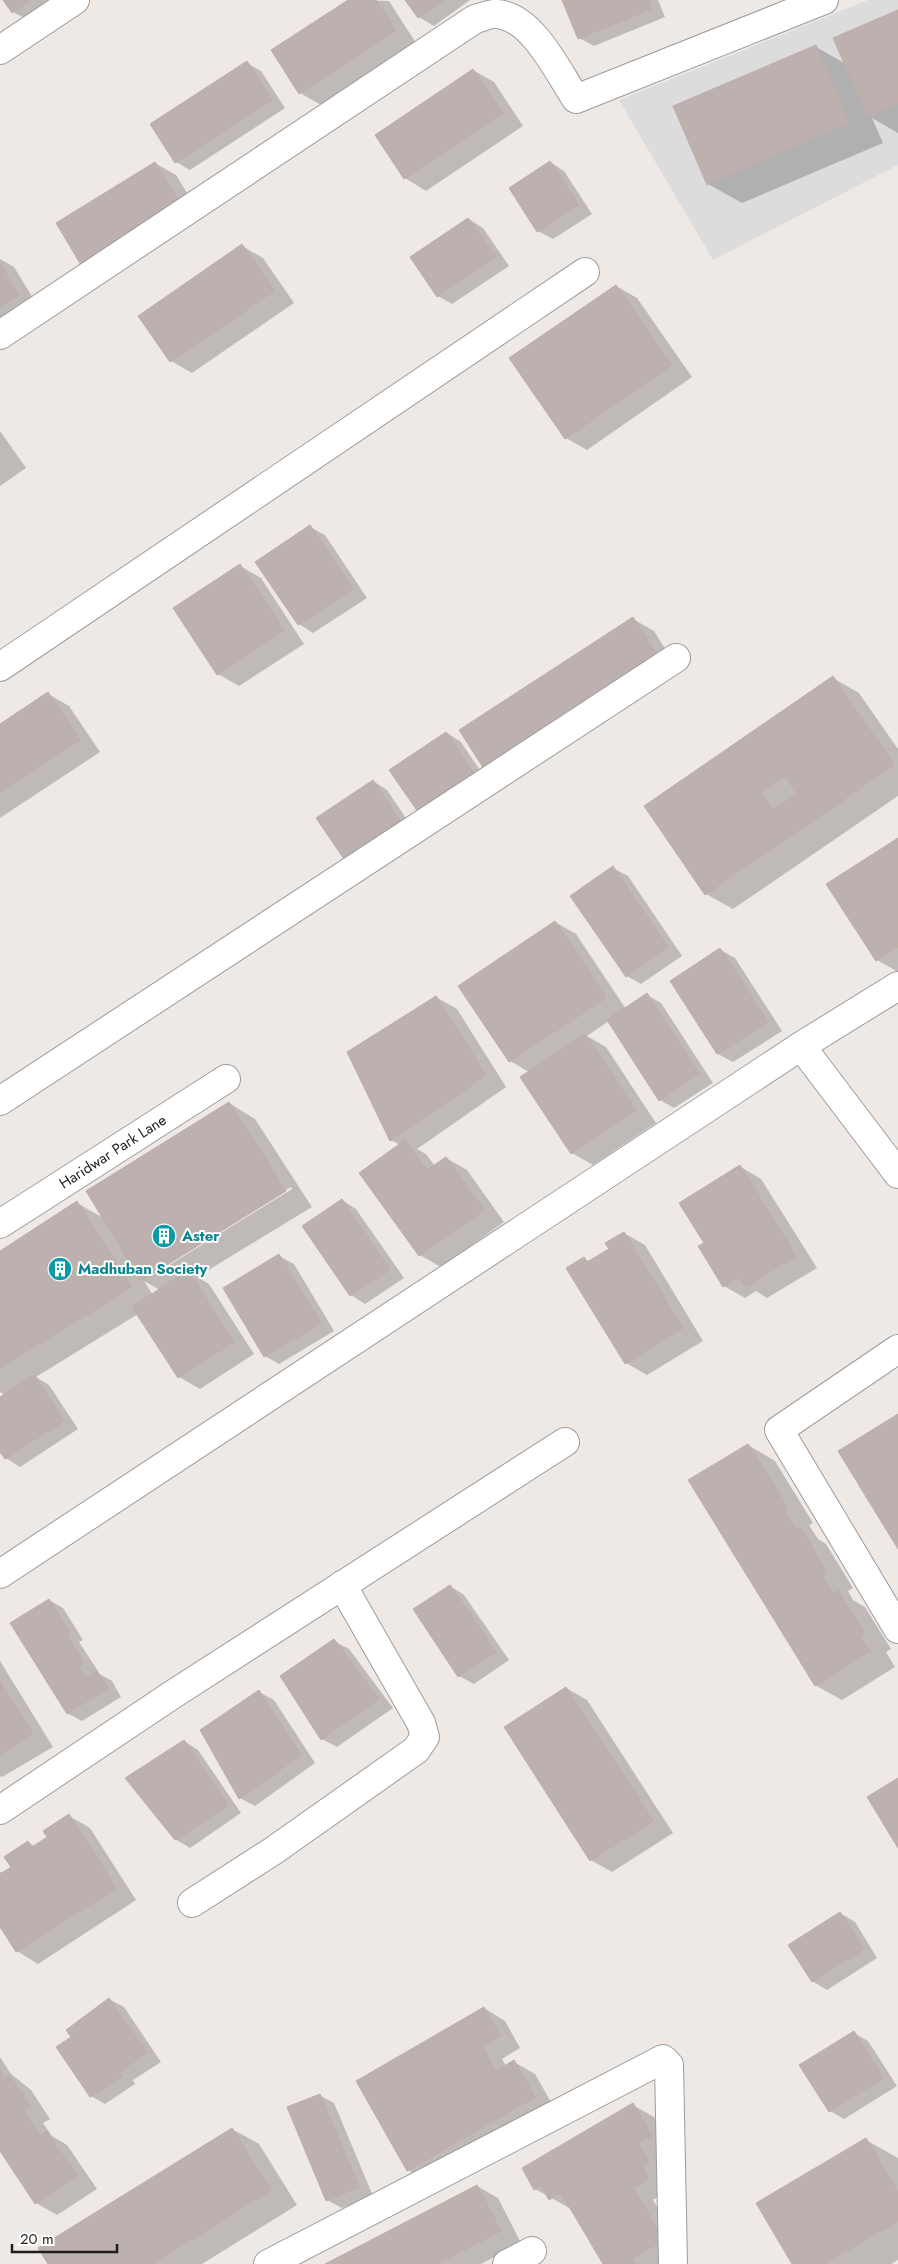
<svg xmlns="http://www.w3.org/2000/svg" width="898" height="2264" font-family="Jost,sans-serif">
<rect width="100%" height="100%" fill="#efe9e5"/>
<polygon fill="#dddcdc" points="868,0 898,0 898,165 713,260 619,100"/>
<g fill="#0003" fill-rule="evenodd">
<polygon points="5,0 57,0 28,20 13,12"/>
<polygon points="351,0 389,1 416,43 321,105 300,93"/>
<polygon points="407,0 470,0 434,26 419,17"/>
<polygon points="563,0 658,0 665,17 594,46 579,38"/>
<polygon points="898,11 898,133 872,118 883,143 742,203 708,184 816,47 846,64"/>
<polygon points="247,63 261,71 285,108 190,170 176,162"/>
<polygon points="473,70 494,82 523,126 426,191 405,178 376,136"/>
<polygon points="550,162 564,171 592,214 553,239 538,231"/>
<polygon points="155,163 176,175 201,216 82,264"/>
<polygon points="469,219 483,228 509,266 452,304 438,296"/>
<polygon points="242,246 263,258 294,303 192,373 171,361 140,316"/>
<polygon points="0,259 14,267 39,308 0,332"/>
<polygon points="616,286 637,298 692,377 587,450 566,438"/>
<polygon points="0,431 26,468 0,486"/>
<polygon points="310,527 325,535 367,598 313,633 299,624 257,562"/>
<polygon points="240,566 261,578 304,644 239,686 218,674"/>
<polygon points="633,619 654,631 678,669 506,780"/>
<polygon points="833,678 859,693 898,749 898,796 733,909 706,894 646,807"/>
<polygon points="48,694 69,706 100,752 0,818 0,725"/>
<polygon points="447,733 461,742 488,782 433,819"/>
<polygon points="373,781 387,790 414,830 359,867 345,859"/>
<polygon points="898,839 898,972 877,960"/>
<polygon points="613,868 628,876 682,956 641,984 627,976"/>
<polygon points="555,922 576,934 626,1009 647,995 661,1003 713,1083 674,1108 660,1100 609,1021 587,1036 606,1047 656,1123 593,1165 572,1153 529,1072 510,1061 459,986"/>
<polygon points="721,950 735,958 782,1031 733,1062 718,1054 672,981"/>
<polygon points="436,997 457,1009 506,1087 417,1149 426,1154 435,1166 446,1158 467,1170 504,1222 441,1267 420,1255 400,1145 391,1140"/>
<path d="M229 1103 255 1119 312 1207 197 1277 209 1284 254 1354 200 1389 179 1377 138 1314 36 1377 49 1385 78 1429 20 1467 6 1458 0 1449V1398L5 1395 0 1392V1252L77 1203 105 1219ZM291 1187 292 1189 153 1275V1272ZM144 1281 160 1290 153 1295Z"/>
<polygon points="741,1167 761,1179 817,1268 767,1298 756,1291 745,1298 724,1286 706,1243"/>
<polygon points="342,1200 356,1209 404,1278 365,1304 351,1295"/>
<polygon points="624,1233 645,1245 703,1341 647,1375 626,1363 584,1258 590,1262 611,1250"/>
<polygon points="279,1256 294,1264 334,1331 279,1364 265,1356"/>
<polygon points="748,1445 775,1461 813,1523 809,1525 818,1539 826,1544 853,1588 848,1591 853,1600 865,1607 891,1649 886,1652 895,1667 842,1700 815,1685"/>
<polygon points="450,1586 464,1595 509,1660 474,1684 459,1676"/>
<polygon points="49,1600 63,1608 83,1640 79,1642 98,1671 96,1672 112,1681 121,1697 82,1721 67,1713"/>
<polygon points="334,1641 349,1649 393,1708 337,1747 322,1739"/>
<polygon points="0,1661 53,1747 2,1777 0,1776"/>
<polygon points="566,1688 587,1700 673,1833 612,1872 591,1860"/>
<polygon points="259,1692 274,1700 315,1763 255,1806 240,1798"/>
<polygon points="184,1741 198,1750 241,1813 190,1848 175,1839"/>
<polygon points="69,1816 90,1828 136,1900 38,1964 17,1951 0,1925 0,1872 3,1873 12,1868 28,1842 35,1847 49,1837"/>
<polygon points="840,1913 855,1922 877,1958 827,1990 812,1981"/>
<polygon points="109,1999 124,2007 161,2062 133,2080 135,2084 105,2104 91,2096 73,2037"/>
<polygon points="484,2008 505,2021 520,2048 502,2059 506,2066 514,2062 535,2074 555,2109 429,2182 408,2170"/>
<polygon points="854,2033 868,2041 897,2086 844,2119 830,2111"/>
<polygon points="0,2057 11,2074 31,2090 50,2119 43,2123 52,2136 67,2145 97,2189 57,2215 36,2203 0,2149"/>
<polygon points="319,2095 334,2103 373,2196 342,2208 327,2200"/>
<polygon points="633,2105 654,2117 672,2148 669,2191 653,2200 684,2252 664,2264 604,2264 573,2210 535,2189"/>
<polygon points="232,2129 259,2144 297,2205 202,2264 50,2264"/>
<polygon points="866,2140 898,2158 898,2260 891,2264 793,2264"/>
<polygon points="477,2186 498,2198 521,2243 481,2264 328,2264"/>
</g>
<g fill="#bcb1ae" stroke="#c0ada8" fill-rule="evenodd">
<polygon points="3,0 31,0 12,13"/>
<polygon points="348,0 376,0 396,31 299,94 271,50"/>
<polygon points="405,0 444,0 418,18"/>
<polygon points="562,0 648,0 651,9 578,39"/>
<polygon points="898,10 898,103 867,116 833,38"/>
<polygon points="816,45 850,123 707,185 673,106"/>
<polygon points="247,61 272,100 175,163 150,124"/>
<polygon points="473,69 503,113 404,179 375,135"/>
<polygon points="550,161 579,205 537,232 509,188"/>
<polygon points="155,162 180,203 81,265 56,223"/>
<polygon points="468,218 496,257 437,297 410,257"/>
<polygon points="242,244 274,291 170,362 138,316"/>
<polygon points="0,264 19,295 0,307"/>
<polygon points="616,285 672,365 565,439 509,358"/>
<polygon points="310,525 353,589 298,625 255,562"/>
<polygon points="240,564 284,631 217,675 173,608"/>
<polygon points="633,617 658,657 484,769 459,730"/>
<path d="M833 676 894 765 705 895 644 806ZM785 776 797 794 773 810 761 792Z"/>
<polygon points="48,692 80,740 0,792 0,724"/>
<polygon points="446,732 474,773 418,812 389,770"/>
<polygon points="373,780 400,821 344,859 316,818"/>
<polygon points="898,838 898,947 876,961 826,884"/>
<polygon points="613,866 668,947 626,977 570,896"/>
<polygon points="555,921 606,998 509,1062 458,986"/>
<polygon points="720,948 768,1022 717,1054 670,981"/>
<polygon points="647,993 699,1074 659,1101 607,1020"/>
<polygon points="436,996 486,1075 390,1141 347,1052"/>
<polygon points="585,1034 636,1111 571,1154 520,1077"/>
<polygon points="229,1102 286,1191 141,1281 86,1191"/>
<polygon points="405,1140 427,1170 446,1157 484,1210 419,1256 359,1173"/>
<polygon points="740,1165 796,1256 746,1287 739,1277 723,1287 698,1246 704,1243 679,1203"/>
<polygon points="342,1199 390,1270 350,1296 302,1226"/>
<polygon points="77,1201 132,1287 0,1368 0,1251"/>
<polygon points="624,1232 683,1328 625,1364 566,1268 584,1257 587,1262 609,1249 605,1243"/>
<polygon points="279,1254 321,1323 264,1357 223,1288"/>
<polygon points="188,1270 234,1342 178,1378 132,1307"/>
<polygon points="34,1375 64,1421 5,1459 0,1452 0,1397"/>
<polygon points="898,1414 898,1549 838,1451"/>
<polygon points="748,1444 788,1508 784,1510 796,1530 800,1527 827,1572 822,1576 833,1594 838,1590 865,1634 860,1636 870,1651 815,1686 688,1480"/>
<polygon points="450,1585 496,1652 458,1677 413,1609"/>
<polygon points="49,1599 69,1632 66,1633 84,1663 78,1666 86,1679 97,1671 108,1688 67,1714 10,1623"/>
<polygon points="334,1639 379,1699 321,1740 280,1676"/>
<polygon points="0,1681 33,1734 0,1754"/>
<polygon points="566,1687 653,1821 590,1861 504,1727"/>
<polygon points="259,1690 301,1755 239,1799 200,1730"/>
<polygon points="184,1740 228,1805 175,1840 125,1778"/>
<polygon points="898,1778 898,1848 867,1797"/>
<polygon points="69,1814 116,1888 16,1952 0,1927 0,1874 11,1867 4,1857 28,1841 32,1847 47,1837 43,1831"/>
<polygon points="840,1912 864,1949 812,1982 788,1945"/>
<polygon points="109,1998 147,2053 119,2072 122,2076 90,2097 56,2047 71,2037 66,2030"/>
<polygon points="484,2007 500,2036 482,2047 496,2071 514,2060 535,2097 407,2171 356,2081"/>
<polygon points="854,2031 883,2078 829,2112 799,2065"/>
<polygon points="0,2070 5,2079 10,2076 30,2106 23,2111 40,2136 46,2131 77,2176 35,2204 0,2151"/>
<polygon points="320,2094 359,2187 326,2201 287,2107"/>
<polygon points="633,2103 652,2136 638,2143 649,2162 641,2166 649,2179 633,2188 664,2240 632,2259 635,2264 603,2264 561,2193 549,2200 541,2186 534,2190 522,2168"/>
<polygon points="232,2128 271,2190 152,2264 48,2264 38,2248"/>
<polygon points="866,2138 898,2192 898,2221 824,2264 792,2264 756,2203"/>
<polygon points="477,2185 501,2231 437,2264 325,2264"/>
</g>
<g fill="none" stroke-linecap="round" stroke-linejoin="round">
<g stroke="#9c9c9c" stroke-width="30">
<g id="minor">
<polyline points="0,50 75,0"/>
<path d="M0 335 475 19C481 18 490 13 497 14 533 17 558 72 576 99L824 0"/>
<polyline points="0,667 585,272"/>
<polyline points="801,1046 898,1174"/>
<polyline points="0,1101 676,658"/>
<path id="s1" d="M0 1224 226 1079"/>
<polyline points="898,1349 779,1430 898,1629"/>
<polyline points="0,1574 801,1046 898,986"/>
<polyline points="0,1810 175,1693 565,1442"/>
<polyline points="192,1903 273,1851 416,1750 425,1737 421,1723 342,1585"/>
<polyline points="268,2264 663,2059 669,2065 673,2264"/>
<polyline points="507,2264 532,2251"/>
</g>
</g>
<use href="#minor" stroke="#fff" stroke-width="28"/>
</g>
<defs>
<g id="building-disc" transform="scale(1.25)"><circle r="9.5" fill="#0f9aa8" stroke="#fff"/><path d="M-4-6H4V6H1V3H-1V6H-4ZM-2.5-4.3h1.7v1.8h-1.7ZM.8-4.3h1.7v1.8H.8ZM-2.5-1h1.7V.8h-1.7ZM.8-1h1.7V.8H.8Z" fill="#fff"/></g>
</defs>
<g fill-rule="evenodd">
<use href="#building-disc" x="164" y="1236"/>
<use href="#building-disc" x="60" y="1269"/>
</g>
<g text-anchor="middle" stroke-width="4" stroke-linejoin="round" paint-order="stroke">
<g font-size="15" fill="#1f1f1f" stroke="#fff">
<text dy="5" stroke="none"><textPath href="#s1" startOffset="134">Haridwar Park Lane</textPath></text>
</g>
<g font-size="15" font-weight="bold" fill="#0d838f" stroke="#fff" text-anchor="start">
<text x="182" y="1241">Aster</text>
<text x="78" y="1274">Madhuban Society</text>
</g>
</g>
<path d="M12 2244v8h105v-8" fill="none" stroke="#1f1f1f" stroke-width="2.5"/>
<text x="20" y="2244" font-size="15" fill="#1f1f1f" stroke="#ffffff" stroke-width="4" paint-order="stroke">20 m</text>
</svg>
